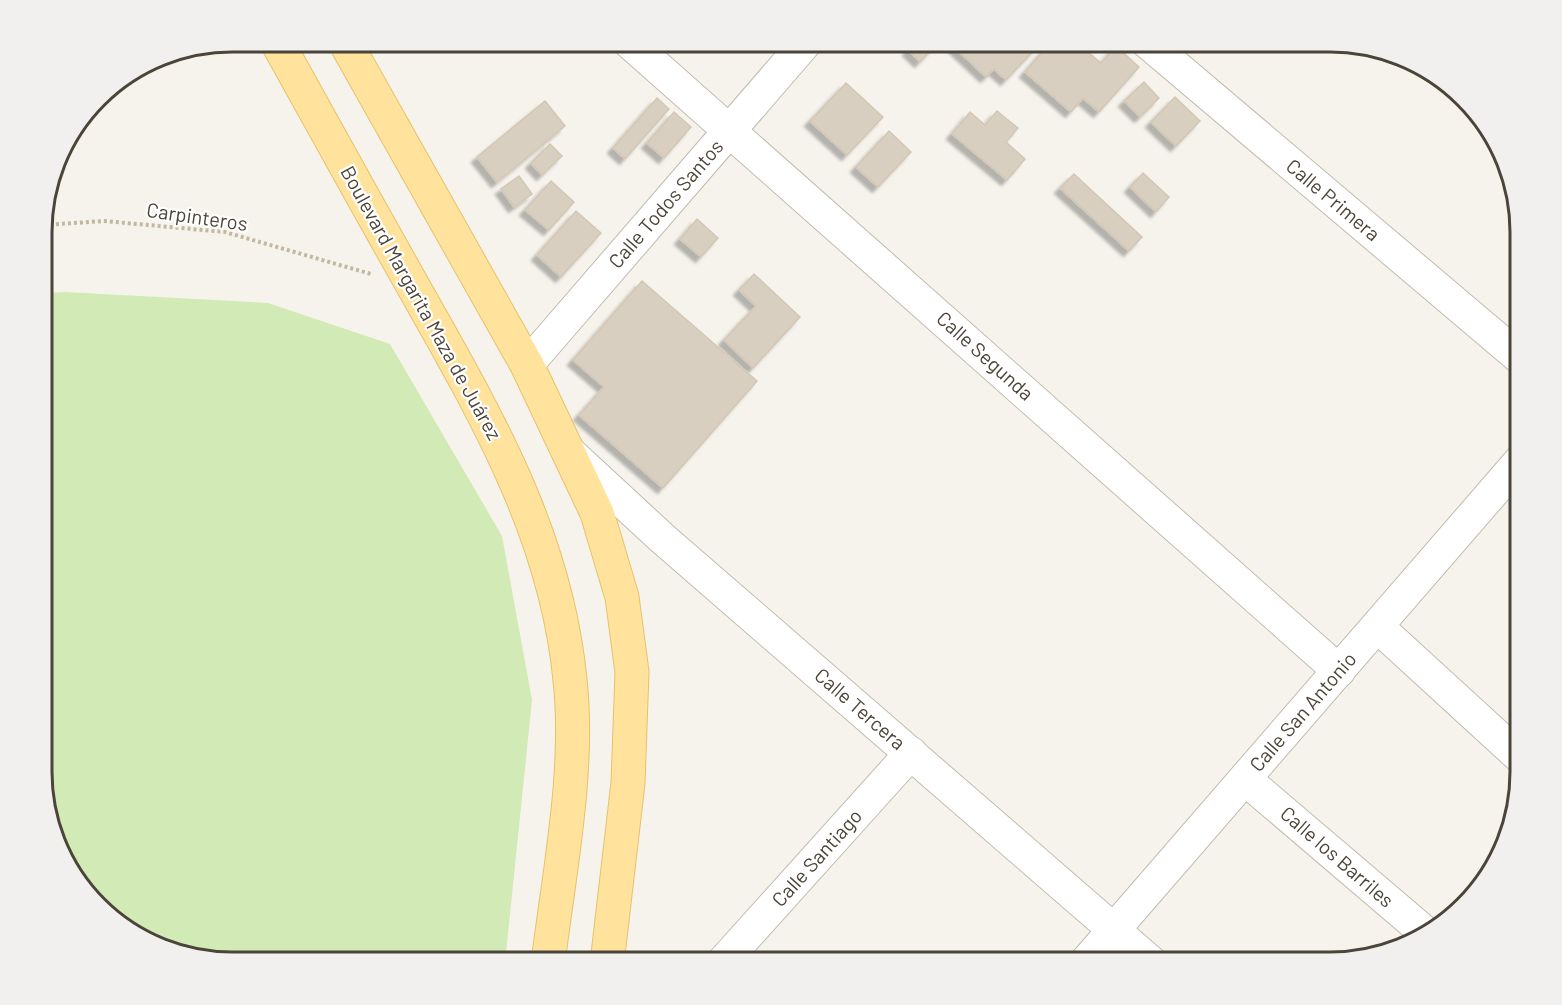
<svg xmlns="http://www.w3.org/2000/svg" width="1562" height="1005" font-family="Barlow,sans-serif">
<defs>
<filter id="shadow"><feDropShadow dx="-5.5" dy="5.5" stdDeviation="1.5" flood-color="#0004"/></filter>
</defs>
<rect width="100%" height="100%" fill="#f6f3ec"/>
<polygon fill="#d2eab5" points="65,292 268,303 390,344 502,536 532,700 505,963 232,963 172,953 127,931 74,878 44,797 44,293"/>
<g fill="#d8cfc1" stroke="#d3c7b4" stroke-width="1.5" filter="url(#shadow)">
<polygon points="915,42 937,42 938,43 920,62 908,50"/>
<polygon points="949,42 1042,42 1006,80 994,69 986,77"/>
<polygon points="1051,42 1076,42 1101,63 1116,46 1139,67 1099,112 1083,98 1071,112 1025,72"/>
<polygon points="1144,82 1159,98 1140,117 1124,101"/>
<polygon points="846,83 883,117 847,155 810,121"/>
<polygon points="1175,97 1200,121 1176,146 1151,122"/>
<polygon points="657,98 669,109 625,159 613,148"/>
<polygon points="545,101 565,126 497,182 477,157"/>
<polygon points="997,111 1018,128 1006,142 1025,159 1007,180 952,134 970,112 985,125"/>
<polygon points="674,112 691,127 664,158 647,143"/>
<polygon points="889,131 911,152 878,187 856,167"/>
<polygon points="550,144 562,156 542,175 531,163"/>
<polygon points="1143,173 1169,197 1156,212 1130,187"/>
<polygon points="1074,174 1142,237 1129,251 1060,188"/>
<polygon points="519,176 532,194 514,207 501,189"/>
<polygon points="551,181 574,202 549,230 525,210"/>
<polygon points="576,211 601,233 561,277 537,255"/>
<polygon points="697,219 718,238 701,257 680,239"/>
<polygon points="754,274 800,317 753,368 724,340 756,306 739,290"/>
<polygon points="642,281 757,381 663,488 579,415 604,387 573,360"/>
</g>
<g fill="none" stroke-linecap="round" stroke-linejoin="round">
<g stroke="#c2bbae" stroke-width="34">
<g id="minor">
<polyline points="629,42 1339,671"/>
<polyline points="1147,42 1520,358"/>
<polyline points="527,365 806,42"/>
<polyline points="569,452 662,538 1152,963"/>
<polyline points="1378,627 1520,757"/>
<polyline points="1245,779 1428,935"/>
<polyline points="722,963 911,753"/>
<polyline points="1085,963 1520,461"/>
</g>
</g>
<g stroke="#e6c16a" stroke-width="35">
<g id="major">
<path d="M277 42C322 123 367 205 413 286 484 412 556 533 570 680 580 770 559 873 548 963"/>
<polyline points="345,42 527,365 597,513 622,597 632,672 628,783 607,963"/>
</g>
</g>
<polyline stroke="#c4b79f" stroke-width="4" stroke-dasharray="3 3" stroke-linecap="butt" points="44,225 104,221 225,232 371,274"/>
<use href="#minor" stroke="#fff" stroke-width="32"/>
<use href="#major" stroke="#ffe39c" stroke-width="33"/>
</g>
<g text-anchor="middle" stroke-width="4.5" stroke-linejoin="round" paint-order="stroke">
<g font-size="20" fill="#4b4439" stroke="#fff">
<text transform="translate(1333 200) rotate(40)" y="7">Calle Primera</text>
<text transform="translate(666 204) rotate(-49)" y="7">Calle Todos Santos</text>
<text transform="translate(197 217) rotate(8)" y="7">Carpinteros</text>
<text transform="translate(421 303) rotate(61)" y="7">Boulevard Margarita Maza de Juárez</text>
<text transform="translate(985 356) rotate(42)" y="7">Calle Segunda</text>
<text transform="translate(860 709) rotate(41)" y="7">Calle Tercera</text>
<text transform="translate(1303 712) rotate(-49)" y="7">Calle San Antonio</text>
<text transform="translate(1337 857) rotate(41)" y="7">Calle los Barriles</text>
<text transform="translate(817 858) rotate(-48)" y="7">Calle Santiago</text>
</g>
</g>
<path d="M0 0H1562V1005H0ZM232 52H1330A180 180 0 0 1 1510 232V772A180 180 0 0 1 1330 952H232A180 180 0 0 1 52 772V232A180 180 0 0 1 232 52Z" fill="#f1f0ef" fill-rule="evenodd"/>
<path fill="none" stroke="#4b4439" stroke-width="3" d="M232 52H1330A180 180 0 0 1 1510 232V772A180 180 0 0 1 1330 952H232A180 180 0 0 1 52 772V232A180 180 0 0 1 232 52Z"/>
</svg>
